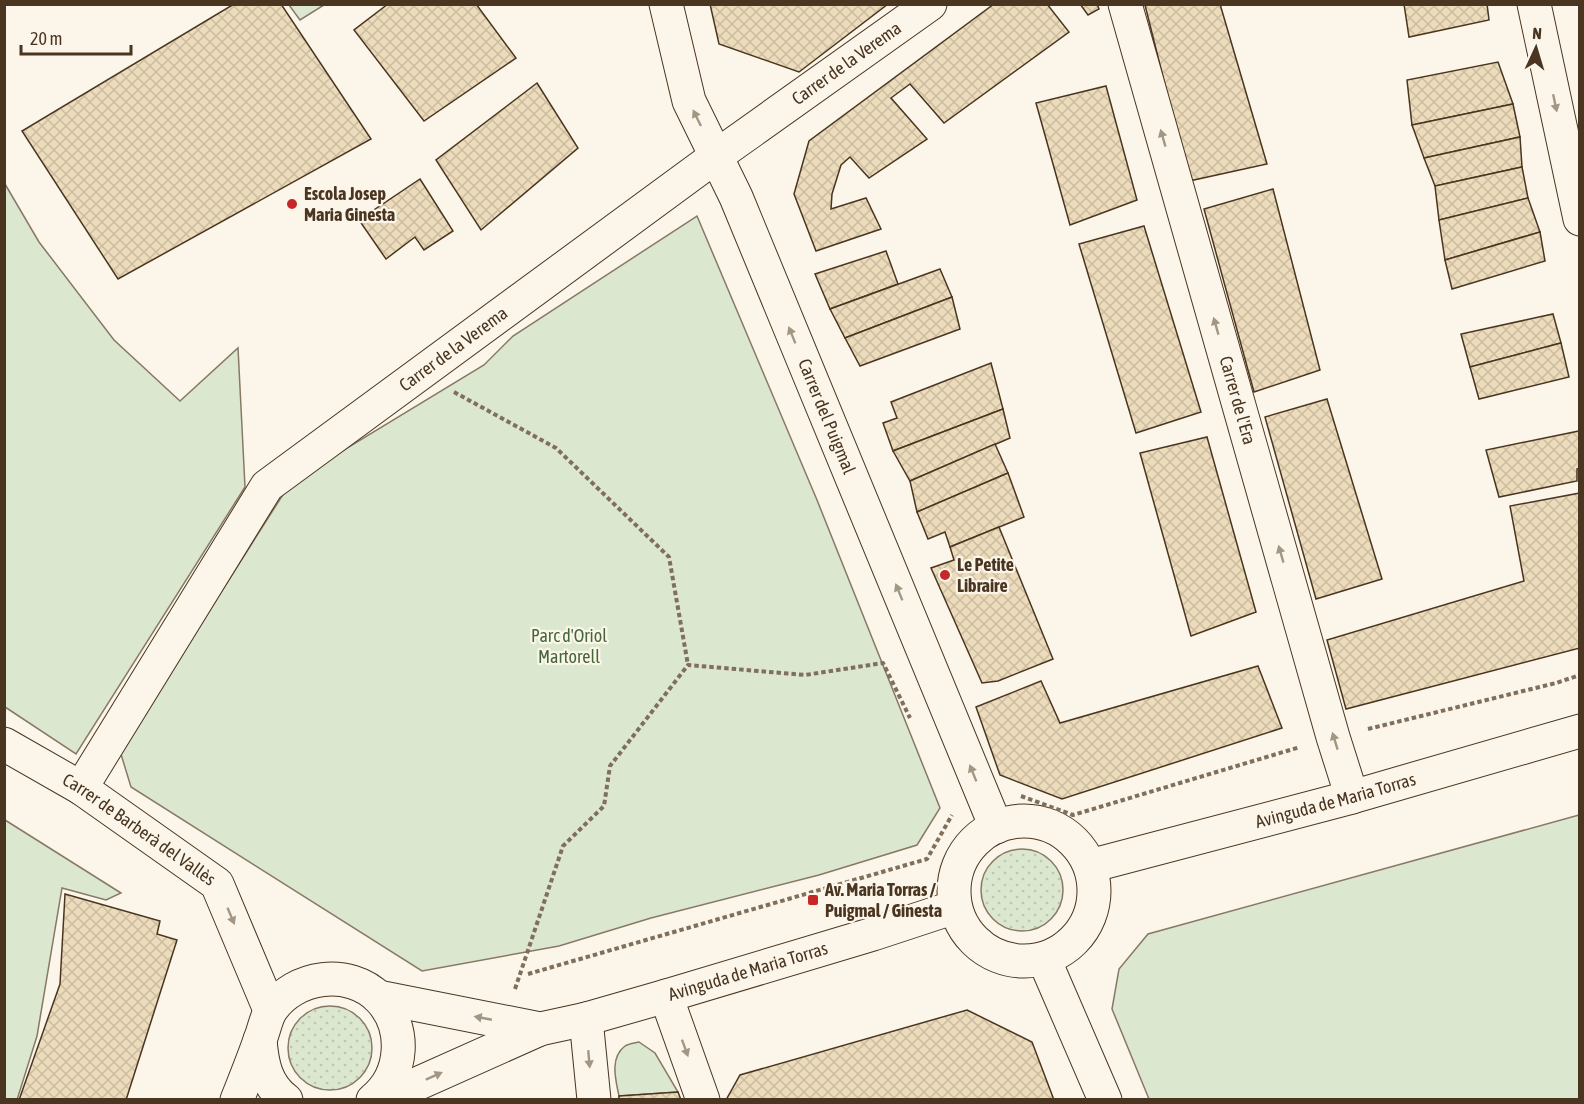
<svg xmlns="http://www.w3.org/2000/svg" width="1584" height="1104" font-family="'Asap Condensed',sans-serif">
<defs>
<pattern id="garden-dots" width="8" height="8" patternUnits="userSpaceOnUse" patternTransform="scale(1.5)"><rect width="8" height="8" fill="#dce7d0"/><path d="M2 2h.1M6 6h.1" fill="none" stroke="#bec7b2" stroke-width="1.8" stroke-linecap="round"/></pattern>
<pattern id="building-cross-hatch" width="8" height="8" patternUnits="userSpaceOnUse" patternTransform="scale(1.5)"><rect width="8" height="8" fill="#ecdcbc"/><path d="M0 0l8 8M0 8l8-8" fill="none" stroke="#ccbda1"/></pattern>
</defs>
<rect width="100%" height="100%" fill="#fbf6e9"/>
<g fill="#dce7d0" stroke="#887966" stroke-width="1.5">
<polygon points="289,5 324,5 300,20"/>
<polygon points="5,184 39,242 114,340 180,401 238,348 245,487 76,754 5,707"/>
<polygon points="697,216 817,500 940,808 917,845 819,875 651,918 559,946 422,971 131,787 120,751 291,482 484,365 513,336"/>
<polygon points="1579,815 1579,1099 1149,1099 1112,1009 1119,969 1148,934"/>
<polygon points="5,820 121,893 106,900 62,888 37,1036 17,1100 4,1099"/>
<path d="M639 1042 655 1053 678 1092 619 1096C616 1081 609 1058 625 1046 628 1044 635 1043 639 1042Z"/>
</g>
<g fill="url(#garden-dots)" stroke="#887966" stroke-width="1.5">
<circle cx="1022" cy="890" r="41"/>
<circle cx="330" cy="1048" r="42"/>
</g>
<g fill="url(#building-cross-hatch)" stroke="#4a3520" stroke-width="1.5">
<polygon points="234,4 281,4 371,139 118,279 22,131"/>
<polygon points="388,4 476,4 516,58 424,121 354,30"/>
<polygon points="710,4 888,4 799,72 719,44"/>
<polygon points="994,4 1047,4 1069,32 944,123 910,84 891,98 927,139 869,178 850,157 841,165 832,194 831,209 866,198 881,229 816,251 794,194 809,141"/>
<polygon points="1080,4 1097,4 1099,9 1088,15"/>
<polygon points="1149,4 1220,4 1267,164 1189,181 1145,5"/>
<polygon points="1404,4 1487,4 1489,20 1409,37"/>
<polygon points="1498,62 1513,104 1412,125 1407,80"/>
<polygon points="537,83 578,148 481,230 436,160"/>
<polygon points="1106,86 1137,200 1070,225 1036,103"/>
<polygon points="1513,104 1520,137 1424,158 1412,125"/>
<polygon points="1520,137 1522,167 1435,186 1424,158"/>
<polygon points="1522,167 1528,198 1439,220 1435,186"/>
<polygon points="420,179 453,231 424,250 415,237 386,259 359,220"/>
<polygon points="1273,189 1320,370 1254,392 1204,209"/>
<polygon points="1528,198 1540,232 1445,260 1439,220"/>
<polygon points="1144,226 1201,412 1136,433 1079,244"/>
<polygon points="1540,232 1545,261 1452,289 1445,260"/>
<polygon points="886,251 898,284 830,309 815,274"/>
<polygon points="940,269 952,297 845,338 830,309"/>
<polygon points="952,297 960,329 860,366 845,338"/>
<polygon points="1553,314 1561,343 1470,367 1461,334"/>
<polygon points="1561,343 1569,377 1479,399 1470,367"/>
<polygon points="991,363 1003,409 893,451 883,423 897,418 891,402"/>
<polygon points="1327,399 1382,579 1316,599 1265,417"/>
<polygon points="1003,409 1010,438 910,481 893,451"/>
<polygon points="1579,431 1580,468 1577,469 1577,481 1499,497 1486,450"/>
<polygon points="1207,437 1256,612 1191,636 1140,453"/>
<polygon points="995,444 1008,473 917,512 910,481"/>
<polygon points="1008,473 1024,517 950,547 945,532 928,539 917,512"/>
<polygon points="1580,493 1580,648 1346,709 1327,640 1524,581 1510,506"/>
<polygon points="999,527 1053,659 998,681 982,683 931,568 954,560 950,547"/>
<polygon points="1258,666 1282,728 1062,799 1000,775 976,707 1041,681 1060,723"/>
<polygon points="65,894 160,921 157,934 177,940 126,1100 19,1100 60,984"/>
<polygon points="967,1010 1032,1042 1054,1100 726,1100 740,1075"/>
<polygon points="678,1092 681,1100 619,1100 619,1096"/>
</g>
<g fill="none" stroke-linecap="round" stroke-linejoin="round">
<g stroke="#4a3520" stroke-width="35">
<g id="minor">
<path id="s1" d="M666 4 689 101 736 197 996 827"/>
<path id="s2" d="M1125 4 1333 737 1352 797"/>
<polyline points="1534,4 1580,219"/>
<path id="s3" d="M4 744 81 788 217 884 270 1010"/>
<path id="s4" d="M81 788 267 486 715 157 930 4"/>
<circle cx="1024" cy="891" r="70"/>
<path id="s5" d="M1090 866 1352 797 1580 731"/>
<polyline points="1044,959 1105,1100"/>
<polyline points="666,996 703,1100"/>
<polyline points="378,997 540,1029"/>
<polyline points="586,1019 594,1100"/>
<path d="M260 1040C262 1064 266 1085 286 1100"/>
<path d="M237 1100C245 1080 253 1060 260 1040 264 1030 266 1018 271 1010 295 975 349 968 379 998 407 1027 404 1075 373 1100"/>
<path id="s6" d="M381 1100 540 1029 586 1019 666 996 873 934 955 907"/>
</g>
</g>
<g stroke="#7f6f5c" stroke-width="4" stroke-dasharray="4.5 3" stroke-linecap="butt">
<polyline points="454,392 556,448 669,557 688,665"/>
<polyline points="1368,729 1556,683 1580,675"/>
<polyline points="1021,796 1073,815 1300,747"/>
<polyline points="528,974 927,859 952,815"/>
<polyline points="515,989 563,846 604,806 610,766 688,665 805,675 883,663 910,718"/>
</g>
<use href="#minor" stroke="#fbf6e9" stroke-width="33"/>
</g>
<defs><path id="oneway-solid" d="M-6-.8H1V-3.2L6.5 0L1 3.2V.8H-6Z" transform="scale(1.5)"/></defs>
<g fill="#a29684">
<use href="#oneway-solid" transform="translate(1555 103) rotate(78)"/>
<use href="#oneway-solid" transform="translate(697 118) rotate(-116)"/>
<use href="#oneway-solid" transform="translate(1163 138) rotate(-106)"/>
<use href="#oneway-solid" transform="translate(1216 326) rotate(-106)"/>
<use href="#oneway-solid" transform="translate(792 335) rotate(-112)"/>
<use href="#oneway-solid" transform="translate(1281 554) rotate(-106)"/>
<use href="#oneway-solid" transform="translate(899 592) rotate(-112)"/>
<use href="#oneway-solid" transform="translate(1335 741) rotate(-107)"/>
<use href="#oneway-solid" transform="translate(973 773) rotate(-112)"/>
<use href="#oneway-solid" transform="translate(231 916) rotate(67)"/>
<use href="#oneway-solid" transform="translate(483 1018) rotate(-169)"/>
<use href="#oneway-solid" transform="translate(685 1048) rotate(70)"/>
<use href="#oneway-solid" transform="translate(589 1059) rotate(85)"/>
<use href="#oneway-solid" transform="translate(434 1076) rotate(-24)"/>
</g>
<g fill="#c62828" stroke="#fbf6e9" stroke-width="2">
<circle cx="292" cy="204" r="6"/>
<circle cx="945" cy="575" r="6"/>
<rect x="807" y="894" width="12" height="12" rx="3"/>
</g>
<g text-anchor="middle" stroke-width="4.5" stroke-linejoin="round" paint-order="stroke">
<g font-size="18" fill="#4a3520" stroke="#fbf6e9">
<text dy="6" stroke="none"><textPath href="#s4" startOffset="1072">Carrer de la Verema</textPath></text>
<text dy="6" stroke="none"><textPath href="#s4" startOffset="586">Carrer de la Verema</textPath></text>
<text dy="6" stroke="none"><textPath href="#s2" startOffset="412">Carrer de l'Era</textPath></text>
<text dy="6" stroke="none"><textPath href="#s1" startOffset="444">Carrer del Puigmal</textPath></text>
<text dy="6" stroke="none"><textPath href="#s5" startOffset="254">Avinguda de Maria Torras</textPath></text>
<text dy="6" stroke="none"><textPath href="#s3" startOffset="160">Carrer de Barberà del Vallès</textPath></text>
<text dy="6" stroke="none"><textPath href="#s6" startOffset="390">Avinguda de Maria Torras</textPath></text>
</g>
<g font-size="18" font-weight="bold" fill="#4a3520" stroke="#fbf6e9" text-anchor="start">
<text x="304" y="200">Escola Josep<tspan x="304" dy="21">Maria Ginesta</tspan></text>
<text x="957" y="571">Le Petite<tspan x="957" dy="21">Libraire</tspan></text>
<text x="825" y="896">Av. Maria Torras /<tspan x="825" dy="21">Puigmal / Ginesta</tspan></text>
</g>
<g font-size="18" fill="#436837" stroke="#fbf6e9">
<text x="569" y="642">Parc d'Oriol<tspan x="569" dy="21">Martorell</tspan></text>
</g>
</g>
<rect width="1584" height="1104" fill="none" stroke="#4a3520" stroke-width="12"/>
<g transform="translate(1536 48) rotate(4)" stroke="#fbf6e9" stroke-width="4.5" paint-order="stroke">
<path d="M0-4.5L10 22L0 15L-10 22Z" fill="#4a3520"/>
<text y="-9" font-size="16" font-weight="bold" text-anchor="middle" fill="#4a3520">N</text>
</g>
<path d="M21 45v9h110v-9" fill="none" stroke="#4a3520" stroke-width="3"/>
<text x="30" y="45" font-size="18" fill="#4a3520" stroke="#fbf6e9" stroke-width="4.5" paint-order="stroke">20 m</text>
</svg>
